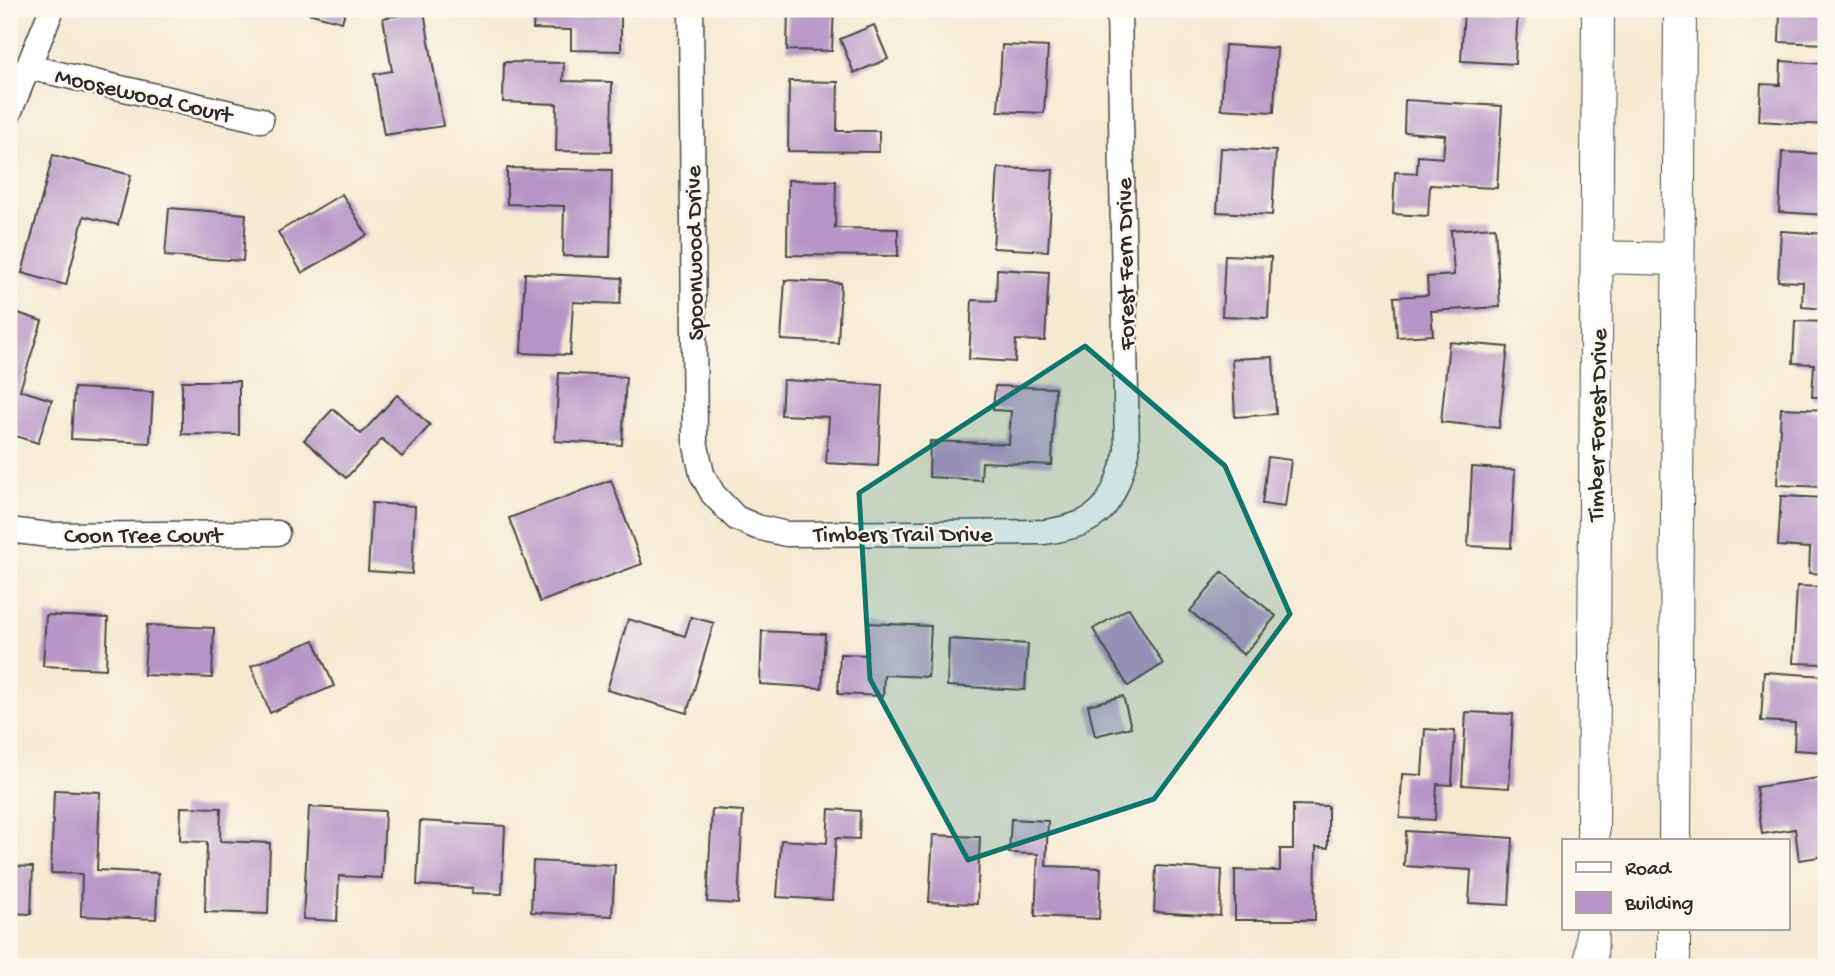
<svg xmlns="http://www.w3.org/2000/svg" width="1835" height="976" font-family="'Gochi Hand',sans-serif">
<rect width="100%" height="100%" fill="#fbf7ec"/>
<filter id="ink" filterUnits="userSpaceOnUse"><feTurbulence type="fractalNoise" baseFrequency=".0143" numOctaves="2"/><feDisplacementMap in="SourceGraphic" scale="14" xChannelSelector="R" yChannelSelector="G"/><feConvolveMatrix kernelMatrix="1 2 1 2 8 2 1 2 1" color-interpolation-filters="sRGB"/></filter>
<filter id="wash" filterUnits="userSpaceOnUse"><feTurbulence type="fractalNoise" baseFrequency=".00686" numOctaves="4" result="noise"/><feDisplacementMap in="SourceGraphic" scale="28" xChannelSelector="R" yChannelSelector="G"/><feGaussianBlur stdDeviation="1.57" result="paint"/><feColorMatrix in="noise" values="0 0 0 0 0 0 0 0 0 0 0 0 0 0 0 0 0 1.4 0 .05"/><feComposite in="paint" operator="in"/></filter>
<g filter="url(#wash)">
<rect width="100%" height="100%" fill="#f5e9d2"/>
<g id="blocks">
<g fill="#b796c7">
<polygon points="293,9 346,9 342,22"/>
<polygon points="502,9 621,9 621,51 571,50 571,30 533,29 534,16 501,15"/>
<polygon points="788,9 834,9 832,51 787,50"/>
<polygon points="1464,9 1518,9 1515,64 1461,61"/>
<polygon points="1780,9 1826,9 1826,44 1779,42"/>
<polygon points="424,11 443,126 384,135 374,74 392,71 383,18"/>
<polygon points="874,25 888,59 854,73 840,39"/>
<polygon points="1002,45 1048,47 1044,113 998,111"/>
<polygon points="1225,45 1277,48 1274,112 1221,109"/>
<polygon points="1781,61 1826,64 1825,125 1759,121 1761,84 1780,85"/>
<polygon points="504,62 564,63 563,81 612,82 611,152 556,151 557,104 503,102"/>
<polygon points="789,81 838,82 837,131 879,131 879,152 788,151"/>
<polygon points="1405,100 1502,106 1497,188 1430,185 1428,216 1393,214 1395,172 1417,173 1418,156 1443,158 1445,135 1404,132"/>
<polygon points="1221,148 1276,151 1272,215 1217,212"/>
<polygon points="1782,152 1826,154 1826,215 1779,212"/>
<polygon points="53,155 131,175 118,225 84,216 66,285 22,273"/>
<polygon points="507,168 612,170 610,257 563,256 564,206 507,204"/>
<polygon points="998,168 1053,170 1048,251 993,248"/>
<polygon points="788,180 836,181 835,228 898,229 898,256 787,255"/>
<polygon points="342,194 367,235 302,273 278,232"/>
<polygon points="169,208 246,214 243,261 165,256"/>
<polygon points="1495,227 1500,307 1431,311 1433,335 1397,337 1394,297 1428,295 1427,277 1454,275 1451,230"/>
<polygon points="1781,231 1826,234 1826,309 1802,307 1803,282 1778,281"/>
<polygon points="1225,255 1271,257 1268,318 1222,316"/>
<polygon points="997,269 1049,272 1045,341 1016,340 1015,362 969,359 972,300 996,301"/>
<polygon points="525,273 622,278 620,304 573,302 570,355 521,353"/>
<polygon points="785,280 841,283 838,343 781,340"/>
<polygon points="9,310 42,321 20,390 52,400 38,443 9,434"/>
<polygon points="1795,321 1826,322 1826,397 1812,397 1814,364 1793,363"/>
<polygon points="1449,342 1508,347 1499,428 1441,422"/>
<polygon points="1273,357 1276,414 1235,417 1232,359"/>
<polygon points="559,373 626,377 622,445 555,441"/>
<polygon points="783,380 882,385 878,466 826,463 829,417 781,415"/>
<polygon points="182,381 239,381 239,435 182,434"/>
<polygon points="995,386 1055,388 1052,465 982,462 981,480 929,477 930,441 1009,444 1011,411 993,410"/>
<polygon points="74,388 153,392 150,443 71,439"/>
<polygon points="397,395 430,425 402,457 382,439 346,478 304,440 333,409 361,434"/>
<polygon points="1781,408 1826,410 1826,487 1777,485"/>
<polygon points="1268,457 1291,460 1285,507 1262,504"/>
<polygon points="1472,467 1515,470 1511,548 1468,546"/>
<polygon points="611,480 642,564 540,602 509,518"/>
<polygon points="1781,496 1826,498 1826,574 1809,573 1810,548 1778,546"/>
<polygon points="372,503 415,506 412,574 368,571"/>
<polygon points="1222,572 1276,616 1244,655 1190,611"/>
<polygon points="1797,586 1826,587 1826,664 1793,663"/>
<polygon points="1129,608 1163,664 1128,686 1093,629"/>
<polygon points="46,615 108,618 106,669 43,666"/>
<polygon points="691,617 714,623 687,713 607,690 628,619 685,636"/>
<polygon points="869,623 931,626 928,677 884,675 883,696 838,694 840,654 867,655"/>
<polygon points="147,625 214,628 212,678 144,675"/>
<polygon points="762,631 825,634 822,688 760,684"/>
<polygon points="949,639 1028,644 1025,690 947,686"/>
<polygon points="314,640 334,686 270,713 251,666"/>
<polygon points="1764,672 1826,676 1826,752 1794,750 1795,723 1761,721"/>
<polygon points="1123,696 1131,727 1095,736 1088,705"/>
<polygon points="1466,712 1513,714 1509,788 1462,785"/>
<polygon points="1425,729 1455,731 1452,785 1437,784 1435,820 1400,818 1402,774 1422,775"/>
<polygon points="1826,777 1826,856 1799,860 1795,829 1762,834 1756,787"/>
<polygon points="54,790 100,792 97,870 158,873 156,919 81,916 82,874 51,873"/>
<polygon points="1293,805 1328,806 1328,848 1316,847 1315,920 1235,920 1235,870 1280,871 1280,849 1293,849"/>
<polygon points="181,807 221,808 220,841 270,843 268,914 205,912 207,842 180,841"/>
<polygon points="309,807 385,811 382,878 339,876 337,921 303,919"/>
<polygon points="712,809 743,811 738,904 707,902"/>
<polygon points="829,809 860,811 859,839 836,838 832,900 777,897 781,840 827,843"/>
<polygon points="1011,819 1048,821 1046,866 1101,868 1099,919 1035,916 1038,854 1009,853"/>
<polygon points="420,821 505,826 502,894 472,893 473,888 417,885"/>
<polygon points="1406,831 1513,838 1509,905 1469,903 1471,870 1404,866"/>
<polygon points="933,835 980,837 977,904 929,902"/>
<polygon points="533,861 615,865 612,916 531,912"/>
<polygon points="9,866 33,867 31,914 9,913"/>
<polygon points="1156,866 1222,870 1220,916 1154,912"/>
</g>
</g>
</g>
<g filter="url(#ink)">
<use href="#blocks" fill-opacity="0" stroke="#494844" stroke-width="2"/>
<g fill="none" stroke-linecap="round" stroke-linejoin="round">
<g stroke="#494844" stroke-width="27">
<g id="minor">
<path d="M691 9 695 441 702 474 713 494 736 518 757 527 786 534 1045 532C1104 523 1111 506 1127 452L1119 9"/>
<polyline points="28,67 261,120"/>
<polyline points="9,113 52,9"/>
<polyline points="9,530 49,535 277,533"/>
</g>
</g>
<g stroke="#494844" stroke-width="34">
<g id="tertiary">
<polyline points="1598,257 1677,259"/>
<polyline points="1593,841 1598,9"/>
<polyline points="1675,841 1680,9"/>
<polyline points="1591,967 1592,929"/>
<polyline points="1674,967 1674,929"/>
</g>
</g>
<use href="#minor" stroke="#fff" stroke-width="24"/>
<use href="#tertiary" stroke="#fff" stroke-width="32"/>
</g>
</g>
<path fill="#0f766e" fill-opacity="0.2" stroke="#0f766e" stroke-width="5" stroke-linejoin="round" d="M1085 346 1225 466 1290 614 1154 799 968 860 870 679 859 493Z"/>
<g text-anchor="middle" stroke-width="5" stroke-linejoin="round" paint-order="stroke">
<g font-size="24" fill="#2b2b2b" stroke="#fbf7ec">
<text transform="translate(144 94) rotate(13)" y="8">Moosewood Court</text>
<text transform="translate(693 253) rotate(-91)" y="8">Spoonwood Drive</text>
<text transform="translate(1124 264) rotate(-91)" y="8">Forest Fern Drive</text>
<text transform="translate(1596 425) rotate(-89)" y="8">Timber Forest Drive</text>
<text x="903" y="541">Timbers Trail Drive</text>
<text x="143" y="542">Coon Tree Court</text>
</g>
</g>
<rect width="1835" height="976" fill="none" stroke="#fbf7ec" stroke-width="35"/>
<rect x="1562" y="839" width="228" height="91" fill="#fbf7ec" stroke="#a8a59f" stroke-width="2"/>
<rect x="1576" y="862" width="35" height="10" fill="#ffffff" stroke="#a8a59f" stroke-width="2"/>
<text x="1625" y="874" font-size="21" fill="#2b2b2b">Road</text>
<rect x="1576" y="892" width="35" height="21" fill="#b796c7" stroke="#a8a59f" stroke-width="2"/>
<text x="1625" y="909" font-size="21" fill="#2b2b2b">Building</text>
</svg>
